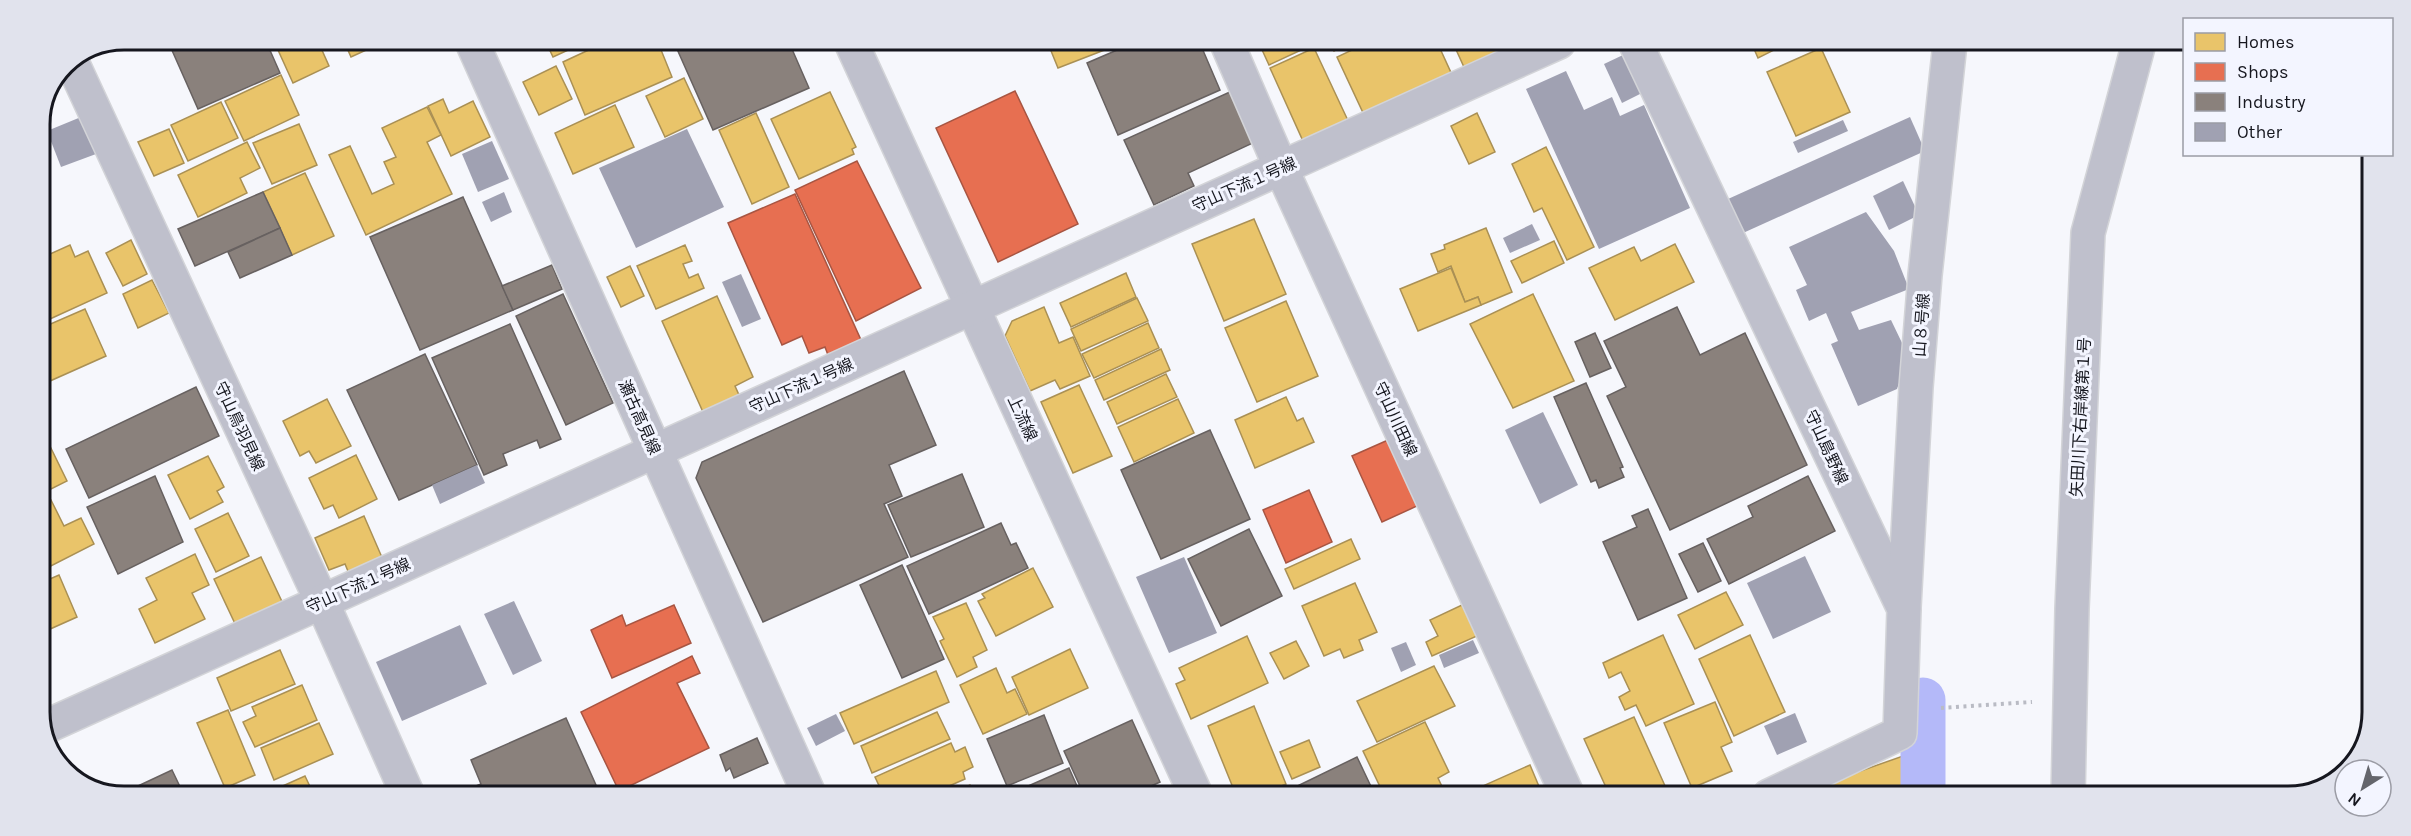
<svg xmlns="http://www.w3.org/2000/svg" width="2411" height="836" font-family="Karla,'Noto Sans JP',sans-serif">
<rect width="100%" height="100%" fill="#f6f7fc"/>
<g fill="#e9c46a" stroke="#aa9054" stroke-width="1.5">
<polygon points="273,39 317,39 329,66 293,83"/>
<polygon points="343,39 388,40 351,57"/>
<polygon points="545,40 590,40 553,57"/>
<polygon points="610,40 657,40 672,77 585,115 563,62"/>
<polygon points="1047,41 1104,41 1107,49 1058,68"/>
<polygon points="1258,41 1313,41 1314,44 1269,65"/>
<polygon points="1330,41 1354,41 1334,51"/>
<polygon points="1371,41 1437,42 1453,77 1365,117 1337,57"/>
<polygon points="1456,42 1520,42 1469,78 1453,43"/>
<polygon points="1751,42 1790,42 1758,58"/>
<polygon points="1314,48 1351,127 1303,141 1270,68"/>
<polygon points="1821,48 1850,112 1796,136 1767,72"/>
<polygon points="556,66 572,99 539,115 523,82"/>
<polygon points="281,75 299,115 244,141 225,101"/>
<polygon points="684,78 703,119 665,137 646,96"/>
<polygon points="830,92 856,147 852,149 854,154 799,179 771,119"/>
<polygon points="443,99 449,113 473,101 490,137 451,156 428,106"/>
<polygon points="221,102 238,138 188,161 171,125"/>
<polygon points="615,105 634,147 573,174 555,133"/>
<polygon points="427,107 441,135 427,142 452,194 366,235 329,155 350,146 372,194 394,184 384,162 396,157 382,128"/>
<polygon points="756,113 789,187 752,204 719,130"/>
<polygon points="1477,113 1495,152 1469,164 1451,126"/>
<polygon points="299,124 317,165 272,184 253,143"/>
<polygon points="169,129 184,163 154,176 138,142"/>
<polygon points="247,142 260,168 240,178 247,193 198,217 178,175"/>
<polygon points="1546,147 1594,247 1567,260 1542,208 1534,212 1512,164"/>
<polygon points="305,173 334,236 292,255 263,192"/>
<polygon points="1254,219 1286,294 1224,321 1192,244"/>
<polygon points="1486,228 1512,292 1481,305 1478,297 1465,302 1451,266 1438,272 1431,254 1445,249 1444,245"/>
<polygon points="131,240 147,274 123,286 106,253"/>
<polygon points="1554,241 1564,263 1522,283 1511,261"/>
<polygon points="1675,244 1694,282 1615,320 1589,268 1634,247 1641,261"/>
<polygon points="70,245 75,257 88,251 107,293 39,324 39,259"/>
<polygon points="685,245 692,261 683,264 689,278 698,274 704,288 656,309 637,266"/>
<polygon points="630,266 644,296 621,307 607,277"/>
<polygon points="1451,268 1465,302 1478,297 1481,305 1418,331 1400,289"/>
<polygon points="1126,273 1136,297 1071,327 1060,303"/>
<polygon points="152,280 169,313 138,328 123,294"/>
<polygon points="1533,294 1574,381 1513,408 1470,324"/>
<polygon points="717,296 753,377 735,386 739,395 703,412 662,321"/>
<polygon points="1137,298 1148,321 1081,351 1071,329"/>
<polygon points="1286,301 1318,376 1257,402 1225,328"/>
<polygon points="1044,307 1059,343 1073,337 1090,376 1060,389 1055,380 1030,391 1005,336 1012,321"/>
<polygon points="85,309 106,356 41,385 39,329"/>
<polygon points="1148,323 1159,348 1094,378 1082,354"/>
<polygon points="1161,349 1170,370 1104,400 1095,380"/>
<polygon points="1166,374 1177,397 1117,424 1107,402"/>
<polygon points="1079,385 1112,456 1073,473 1041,402"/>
<polygon points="1286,397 1297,421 1303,418 1314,442 1255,468 1235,420"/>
<polygon points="327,399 351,446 316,463 309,451 300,456 283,421"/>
<polygon points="1178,399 1194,433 1134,462 1118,427"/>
<polygon points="46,438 67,481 39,495 39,441"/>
<polygon points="356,455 377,499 339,518 333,505 324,509 309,478"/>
<polygon points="208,456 224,487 217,491 223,502 190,519 168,475"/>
<polygon points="51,500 64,526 81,518 94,544 39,572 39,506"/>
<polygon points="228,513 249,556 216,572 195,529"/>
<polygon points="364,516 384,562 350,576 345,564 329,570 315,538"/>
<polygon points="1351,539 1360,559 1294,589 1285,569"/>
<polygon points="195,554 209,585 192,593 205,619 155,643 139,609 157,600 146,578"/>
<polygon points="261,557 285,608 238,630 214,579"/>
<polygon points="1033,568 1053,607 996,636 978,601 985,598 982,594"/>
<polygon points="59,575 77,617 39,634 39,579 41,578 43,582"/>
<polygon points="1355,583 1377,632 1359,640 1363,650 1344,658 1340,649 1324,656 1302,606"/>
<polygon points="1726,592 1743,625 1695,649 1678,615"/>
<polygon points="966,603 987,650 973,657 977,667 957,677 940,641 944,639 933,617"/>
<polygon points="1462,605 1477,636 1432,656 1426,642 1438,636 1430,620"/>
<polygon points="1663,635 1694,704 1646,726 1636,705 1625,710 1619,697 1630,691 1621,672 1609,678 1603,663"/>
<polygon points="1750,635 1785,712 1734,736 1699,659"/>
<polygon points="1247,636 1268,683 1191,719 1176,684 1185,680 1179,668"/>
<polygon points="1296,641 1309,666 1284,679 1270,653"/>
<polygon points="1070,649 1088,688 1029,715 1012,677"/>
<polygon points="280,650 295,684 231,711 217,678"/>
<polygon points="1434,666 1455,706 1377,742 1357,701"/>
<polygon points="996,668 1007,693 1015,689 1027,714 983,734 960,685"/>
<polygon points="936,671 949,702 854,744 840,713"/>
<polygon points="302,685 317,720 255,747 243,722 256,716 252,707"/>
<polygon points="1715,702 1732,742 1721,747 1732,771 1692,788 1664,723"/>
<polygon points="1254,706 1286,784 1261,795 1236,795 1208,726"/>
<polygon points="228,710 255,775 225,788 197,723"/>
<polygon points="937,712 950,739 872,773 861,746"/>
<polygon points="1634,717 1666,788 1648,796 1610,796 1584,739"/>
<polygon points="1425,722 1449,772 1438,778 1446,795 1384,795 1363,751"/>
<polygon points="319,723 333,754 274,780 261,748"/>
<polygon points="1309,740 1320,767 1292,779 1280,752"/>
<polygon points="951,743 955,752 965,747 973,767 963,772 965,779 931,794 883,794 875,777"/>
<polygon points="1903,756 1903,796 1803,796 1801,792"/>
<polygon points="1530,765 1543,796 1479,795 1476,789"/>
<polygon points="305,776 313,793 267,793"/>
<polygon points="970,785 975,794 951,794"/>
</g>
<g fill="#e76f51" stroke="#a85542" stroke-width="1.5">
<polygon points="1015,91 1078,224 998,262 936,128"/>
<polygon points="857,161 921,288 856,321 795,190"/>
<polygon points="795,194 861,340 828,355 825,347 809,353 802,336 782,345 728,223"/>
<polygon points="1388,440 1417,506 1382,522 1352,456"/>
<polygon points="1309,490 1332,542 1286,563 1263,510"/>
<polygon points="674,605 691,643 612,678 591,630 622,615 626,626"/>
<polygon points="692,656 700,673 677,683 709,748 619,791 581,712"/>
</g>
<g fill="#8a817c" stroke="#676160" stroke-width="1.5">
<polygon points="167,39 265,39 280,73 198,109"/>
<polygon points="673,40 788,40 809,88 713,130"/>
<polygon points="1138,41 1199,41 1220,90 1118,135 1087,63"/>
<polygon points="1232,91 1255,142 1188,173 1194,186 1154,205 1124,140"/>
<polygon points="263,192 280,228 195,266 178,229"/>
<polygon points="463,197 513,310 420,350 370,237"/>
<polygon points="280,228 292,255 240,278 228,252"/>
<polygon points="552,265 562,289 513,310 502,286"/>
<polygon points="563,294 613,403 566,425 516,316"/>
<polygon points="1677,307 1700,355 1745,333 1807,465 1670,530 1607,396 1626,387 1604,341"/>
<polygon points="510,324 561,439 540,448 537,440 503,454 507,465 484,475 432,358"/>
<polygon points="1595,333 1611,368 1590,377 1575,342"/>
<polygon points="425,354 477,465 399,500 347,390"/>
<polygon points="904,371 936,445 889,465 902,496 884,504 908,557 763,622 696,478 702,462"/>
<polygon points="1586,383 1623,467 1620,468 1624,477 1599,488 1596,480 1591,482 1554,397"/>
<polygon points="196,387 219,436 89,498 66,449"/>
<polygon points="1210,430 1250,519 1161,559 1121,470"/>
<polygon points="962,474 984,527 911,557 888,505"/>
<polygon points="155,476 183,542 118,574 87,507"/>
<polygon points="1808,476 1835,531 1729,584 1707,539 1753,517 1748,506"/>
<polygon points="1648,509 1687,598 1638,620 1603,542 1637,527 1632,516"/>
<polygon points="1001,523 1011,545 1016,543 1028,568 929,614 907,566"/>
<polygon points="1249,529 1282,596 1221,626 1188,559"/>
<polygon points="1703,543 1721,581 1698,592 1679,554"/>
<polygon points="902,565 944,659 902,678 860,585"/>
<polygon points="1044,715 1063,763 1007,786 987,739"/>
<polygon points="566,718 600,794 479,793 476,786 481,784 471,760"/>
<polygon points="1132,720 1160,782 1131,795 1084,795 1064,751"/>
<polygon points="757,738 768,763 734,778 730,768 726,771 720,755"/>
<polygon points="1357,757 1375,795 1279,795"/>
<polygon points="1069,768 1081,795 1010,794"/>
<polygon points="172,770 183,793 123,793"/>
</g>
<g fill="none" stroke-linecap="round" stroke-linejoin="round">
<polyline stroke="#b4b9f9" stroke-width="45" points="1923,700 1923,796"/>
</g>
<g fill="#a0a1b2">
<polygon points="1623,55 1642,93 1622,103 1604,64"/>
<polygon points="1566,71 1584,110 1612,97 1620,116 1644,105 1690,208 1599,249 1526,89"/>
<polygon points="81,117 96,154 61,167 47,131"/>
<polygon points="1910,117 1925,151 1743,233 1728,199"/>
<polygon points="1843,120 1848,131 1798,153 1793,142"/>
<polygon points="687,129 724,207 636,248 599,168"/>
<polygon points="492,141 509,179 478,192 462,154"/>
<polygon points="1903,181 1919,215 1889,230 1873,196"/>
<polygon points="504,192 512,212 491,222 482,202"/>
<polygon points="1866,212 1894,251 1909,289 1851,312 1859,330 1891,320 1903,345 1900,380 1897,389 1858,406 1831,344 1838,341 1826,313 1809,321 1796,290 1807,285 1789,247"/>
<polygon points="1532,224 1540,240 1510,253 1503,238"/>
<polygon points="741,274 761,319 742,327 722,282"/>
<polygon points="1543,412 1578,485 1540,504 1505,430"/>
<polygon points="477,465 485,483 440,504 432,485"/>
<polygon points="1805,556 1831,612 1773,639 1747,583"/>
<polygon points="1184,557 1217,633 1169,653 1136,577"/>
<polygon points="514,601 542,661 513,675 484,614"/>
<polygon points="460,625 487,684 402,721 376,662"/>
<polygon points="1473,640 1479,653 1444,668 1439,655"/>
<polygon points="1406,642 1416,665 1401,672 1391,648"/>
<polygon points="1795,713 1807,742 1777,755 1764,726"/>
<polygon points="836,714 845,731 816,746 807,728"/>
</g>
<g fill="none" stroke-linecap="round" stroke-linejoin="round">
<g stroke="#d3d4d8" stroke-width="36">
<g id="street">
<polyline points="471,40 809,794"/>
<polyline points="850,40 1196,795"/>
<polyline points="1226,41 1281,168 1568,796"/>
<polyline points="1635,42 1904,609 1900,733 1769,796"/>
<polyline points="71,60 322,602 407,793"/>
<polyline points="1904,607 1916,387 1925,275 1950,43"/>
<polyline points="43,728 1559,42"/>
<polyline points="2068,797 2072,609 2088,233 2139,43"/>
</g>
</g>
<g stroke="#b9bbc4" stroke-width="4" stroke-dasharray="3 4.5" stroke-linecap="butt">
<polyline points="1941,708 2032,702"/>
<polyline points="2108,792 2193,797"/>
</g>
<use href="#street" stroke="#bfc0cc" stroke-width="33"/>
</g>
<g text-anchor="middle" stroke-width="6" stroke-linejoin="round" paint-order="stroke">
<g font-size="16" fill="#16171f" stroke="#f3f5ff">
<text transform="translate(1244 184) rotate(-24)" y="6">守山下流１号線</text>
<text transform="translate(1921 325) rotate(-86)" y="6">山８号線</text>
<text transform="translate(801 385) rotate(-24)" y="6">守山下流１号線</text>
<text transform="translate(640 417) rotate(66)" y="6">瀬古高見線</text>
<text transform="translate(2080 417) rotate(-87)" y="6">矢田川下右岸線第１号</text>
<text transform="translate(1023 418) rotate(65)" y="6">上流線</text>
<text transform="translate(1396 419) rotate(65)" y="6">守山川田線</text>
<text transform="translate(240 426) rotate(65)" y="6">守山鳥羽見線</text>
<text transform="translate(1827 447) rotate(65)" y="6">守山島野線</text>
<text transform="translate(358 585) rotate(-24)" y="6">守山下流１号線</text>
</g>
</g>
<path d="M0 0H2411V836H0ZM124 50H2288A74 74 0 0 1 2362 124V712A74 74 0 0 1 2288 786H124A74 74 0 0 1 50 712V124A74 74 0 0 1 124 50Z" fill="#e1e3ed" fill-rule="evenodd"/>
<path fill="none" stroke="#16171f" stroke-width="3" d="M124 50H2288A74 74 0 0 1 2362 124V712A74 74 0 0 1 2288 786H124A74 74 0 0 1 50 712V124A74 74 0 0 1 124 50Z"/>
<rect x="2183" y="18" width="210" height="138" fill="#f3f5ff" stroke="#9b9ca5" stroke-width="1.5"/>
<rect x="2195" y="33" width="30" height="18" fill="#e9c46a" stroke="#9b9ca5" stroke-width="1.5"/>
<text x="2237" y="48" font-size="18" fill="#16171f">Homes</text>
<rect x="2195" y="63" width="30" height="18" fill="#e76f51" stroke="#9b9ca5" stroke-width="1.5"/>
<text x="2237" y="78" font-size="18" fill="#16171f">Shops</text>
<rect x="2195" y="93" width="30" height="18" fill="#8a817c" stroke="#9b9ca5" stroke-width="1.5"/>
<text x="2237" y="108" font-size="18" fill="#16171f">Industry</text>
<rect x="2195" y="123" width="30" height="18" fill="#a0a1b2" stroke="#9b9ca5" stroke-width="1.5"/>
<text x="2237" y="138" font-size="18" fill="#16171f">Other</text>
<g transform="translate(2363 788) rotate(217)"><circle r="28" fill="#f3f5ff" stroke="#9b9ca5" stroke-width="1.5"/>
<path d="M0-4.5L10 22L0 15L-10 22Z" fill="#64656c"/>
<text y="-9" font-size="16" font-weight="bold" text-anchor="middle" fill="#16171f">N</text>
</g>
</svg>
